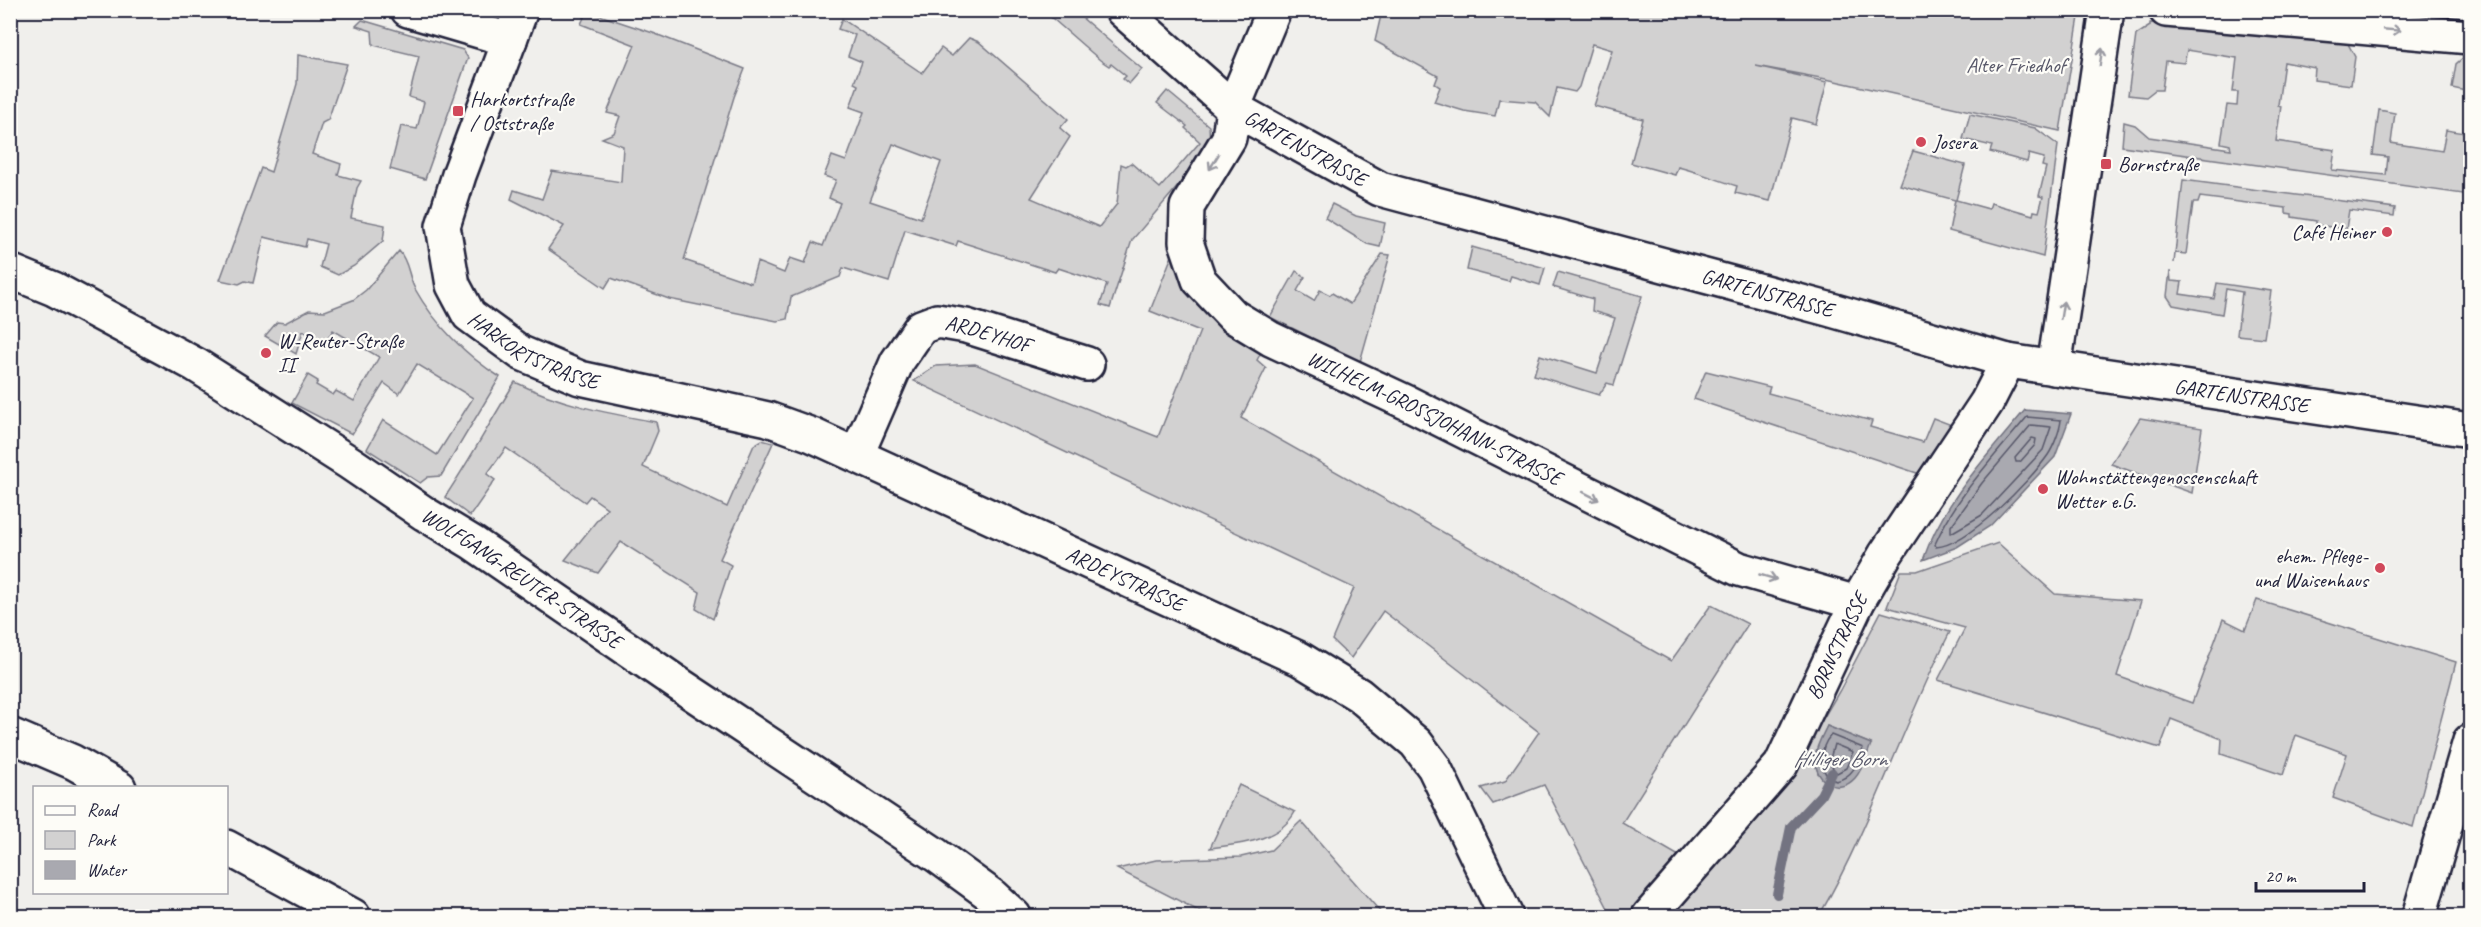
<svg xmlns="http://www.w3.org/2000/svg" width="2481" height="927" font-family="Caveat,sans-serif">
<rect width="100%" height="100%" fill="#f0efec"/>
<filter id="ink" filterUnits="userSpaceOnUse"><feTurbulence type="fractalNoise" baseFrequency=".0167" numOctaves="2"/><feDisplacementMap in="SourceGraphic" scale="12" xChannelSelector="R" yChannelSelector="G"/><feConvolveMatrix kernelMatrix="1 2 1 2 8 2 1 2 1" color-interpolation-filters="sRGB"/></filter>
<g filter="url(#ink)">
<g fill="#d2d1d1" stroke="#7a7a86" stroke-width="1.5" fill-rule="evenodd">
<polygon points="1047,10 1074,11 1142,69 1129,84 1123,79 1126,76 1111,64 1109,66 1100,60 1045,12"/>
<path d="M587 11 653 33 745 69 734 97 684 260 751 283 757 262 784 273 790 258 805 263 813 242 823 246 840 203 829 198 836 180 824 176 832 156 846 161 864 112 850 107 858 85 854 83 862 62 848 56 855 35 838 29 842 19 922 73 941 48 952 56 969 38 979 42 1068 119 1060 128 1070 137 1031 198 1099 227 1117 204 1121 164 1126 166 1131 163 1160 188 1200 142 1185 128 1187 126 1157 103 1167 91 1209 126 1210 143 1207 152 1132 240 1110 308 1100 305 1107 284 1058 268 1055 272 958 241 956 246 905 230 889 282 843 268 840 277 791 297 787 319 777 321 669 299 611 278 605 288 548 249 564 226 511 199 514 190 542 199 552 171 621 182 623 146 602 138 614 133 620 116 607 113 635 45 581 24ZM893 144 941 162 921 218 870 201Z"/>
<path d="M1382 11 2080 10V11L2060 131 1826 79 1756 66 1827 82 1816 124 1792 118 1770 201 1735 193 1737 186C1717 180 1698 172 1678 167L1675 175 1631 163 1643 119 1594 106 1612 50 1592 44 1579 87 1575 92 1557 88 1550 117 1535 102 1499 99 1495 116 1464 111 1434 102 1440 87 1435 84 1438 76 1375 41Z"/>
<polygon points="362,20 463,50 468,58 425,179 390,169 401,126 417,129 424,102 409,97 419,56 373,45 372,31 356,26"/>
<polygon points="2150,23 2262,31 2347,42 2355,57 2351,85 2314,80 2315,68 2284,62 2278,105 2281,106 2276,141 2335,150 2332,170 2386,175 2388,157 2373,155 2379,110 2395,113 2391,143 2442,151 2446,130 2465,133 2470,95 2470,195 2122,146 2124,122 2135,125 2149,137 2231,149 2230,145 2221,143 2227,105 2237,106 2238,92 2233,92 2237,58 2187,50 2184,63 2166,61 2162,90 2155,90 2146,97 2128,95 2136,35 2150,26"/>
<polygon points="298,55 347,64 328,120 322,123 312,154 341,164 338,175 361,181 357,188 351,218 385,225 383,241 354,266 338,275 320,267 326,244 307,239 305,247 264,237 253,283 245,281 239,284 220,280 261,168 271,172 297,84"/>
<polygon points="2466,55 2470,56 2470,92 2452,88 2456,64"/>
<polygon points="1970,114 2035,128 2058,145 2043,257 1949,231 1955,200 1900,185 1913,151 1965,165 1956,200 1989,209 1991,203 2033,215 2034,211 2039,212 2043,197 2039,196 2046,167 2042,166 2044,158 2029,154 2027,162 1990,152 1992,146 1963,139"/>
<polygon points="2183,180 2395,208 2394,216 2349,210 2346,229 2316,225 2316,221 2292,217 2292,214 2286,213 2286,208 2200,197 2198,203 2193,203 2186,254 2175,253 2174,263"/>
<polygon points="1332,204 1356,216 1385,223 1380,247 1367,244 1325,218"/>
<polygon points="1472,247 1545,268 1540,285 1511,276 1509,281 1467,270"/>
<polygon points="1175,248 1263,349 1257,360 1266,368 1241,418 1671,661 1711,605 1748,624 1622,823 1679,856 1634,916 1612,916 1544,785 1493,804 1481,788 1505,781 1539,732 1383,611 1351,658 1332,640 1354,588 914,381 936,366 975,364 1158,437 1200,331 1150,311"/>
<path d="M399 251C409 262 408 276 415 289 434 323 467 357 500 377L441 476 428 477 420 483 367 449 383 420 437 455 473 398 417 364 399 394 384 383 352 434 292 403 308 375 318 381 316 385 333 395 336 391 354 401 379 357 333 330 326 342 303 331 296 354 265 336 277 322 285 323 309 310 325 311 353 300 366 290Z"/>
<polygon points="1382,254 1390,255 1360,362 1270,317 1296,271 1305,277 1297,291 1314,301 1320,290 1330,295 1332,293 1350,304"/>
<polygon points="2170,271 2171,281 2182,282 2180,294 2214,299 2217,283 2271,291 2264,338 2237,335 2242,292 2226,289 2222,314 2173,305 2167,296"/>
<polygon points="1558,272 1642,296 1614,385 1607,383 1599,395 1534,375 1540,355 1597,373 1615,318 1592,311 1593,299 1553,287"/>
<polygon points="1706,371 1770,387 1768,393 1872,421 1870,427 1923,442 1933,418 1949,424 1952,430 1926,476 1694,399"/>
<path d="M515 382C559 404 606 413 656 422L658 431 643 467 727 507 754 445 762 440 773 443 720 559 731 565 713 619 696 609 700 592 621 542 598 573 565 560 607 508 590 496 585 502 506 448 487 474 495 480 470 516 445 497C470 460 491 420 515 382Z"/>
<polygon points="2140,418 2202,428 2192,493 2111,464"/>
<polygon points="1998,543 2055,594 2141,601 2117,676 2192,703 2223,619 2245,630 2257,600 2456,662 2413,827 2333,798 2347,754 2296,735 2283,775 2221,754 2222,739 2171,719 2160,748 1938,680 1965,628 1887,607 1901,571 1917,571"/>
<path d="M1881 612 1950 632C1903 725 1871 826 1819 916H1655L1790 775 1840 690ZM1827 726 1871 744 1818 773 1815 757Z"/>
<path d="M1239 785 1295 812C1279 841 1241 844 1210 848Z"/>
<polygon points="1301,821 1384,916 1199,916 1201,912 1117,869 1156,860 1241,857 1271,850"/>
</g>
<g fill="#a9a9b0" stroke="#737381" stroke-width="1.5">
<path d="M2025 410 2071 414 2055 457 1990 526 1957 547 1923 560C1943 502 1986 457 2025 410Z"/>
<path d="M1827 726 1871 744C1867 755 1863 769 1855 778 1838 797 1814 781 1815 757 1816 746 1822 736 1827 726Z"/>
</g>
<g fill="none" stroke-linecap="round" stroke-linejoin="round">
<g stroke="#58586a" stroke-width="1.5">
<path d="M2027 417 2061 420C2060 430 2054 446 2048 455 2030 481 1968 545 1936 547L1935 544C1956 496 1994 457 2027 417Z"/>
<polygon points="2031,425 2051,427 2043,450 1982,515 1951,533 1951,526 1982,483"/>
<polygon points="2032,438 2036,439 2035,445 2020,462 2016,462 2015,458"/>
<path d="M1831 735 1863 748C1857 764 1853 777 1836 781 1816 774 1820 747 1831 735Z"/>
<polygon points="1834,744 1853,752 1846,768 1837,773 1829,763"/>
</g>
<polyline stroke="#737381" stroke-width="10" points="1777,894 1791,827 1821,795 1832,773"/>
<g stroke="#22223b" stroke-width="38">
<g id="street">
<polyline points="408,10 510,40"/>
<path id="s1" d="M521 10 459 175 443 226 453 285 469 315 521 353 580 378 768 419 812 435 1300 659 1359 695 1416 743 1434 767 1506 916"/>
<path id="s2" d="M1122 10 1233 108 1380 189 1828 309 2008 361 2470 430"/>
<path id="s3" d="M1274 10 1233 108 1229 138 1187 207 1186 242 1199 280 1233 316 1271 339 1408 403 1739 569 1857 603"/>
<polyline points="2166,10 2470,37"/>
<path id="s4" d="M10 271 54 289 196 365 350 463 425 514 473 543 680 685 936 855 991 895 1014 916"/>
<polyline points="2054,368 2107,10"/>
<path id="s5" d="M857 454 897 362 921 327 937 321 966 326 1087 364"/>
<polyline points="10,735 73,762 119,788"/>
<polyline points="226,847 353,916"/>
<path id="s6" d="M1649 916 1781 765 1857 603 1885 555 1987 402 2008 361"/>
<polyline points="2419,916 2470,741"/>
</g>
</g>
<use href="#street" stroke="#fdfcf7" stroke-width="33"/>
</g>
<defs><path id="oneway-shaft" d="M-6 0H5M1.5-3L5.5 0L1.5 3" fill="none" stroke-width="1.6" stroke-linecap="round" stroke-linejoin="round" transform="scale(1.5)"/></defs>
<g stroke="#9a9aa2">
<use href="#oneway-shaft" transform="translate(2392 30) rotate(5)"/>
<use href="#oneway-shaft" transform="translate(2101 57) rotate(-82)"/>
<use href="#oneway-shaft" transform="translate(1214 162) rotate(121)"/>
<use href="#oneway-shaft" transform="translate(2062 310) rotate(-81)"/>
<use href="#oneway-shaft" transform="translate(1591 496) rotate(27)"/>
<use href="#oneway-shaft" transform="translate(1768 577) rotate(16)"/>
</g>
</g>
<g fill="#d1495b" stroke="#fdfcf7" stroke-width="2">
<rect x="452" y="105" width="12" height="12" rx="3"/>
<circle cx="1921" cy="142" r="6"/>
<rect x="2100" y="158" width="12" height="12" rx="3"/>
<circle cx="2387" cy="232" r="6"/>
<circle cx="266" cy="353" r="6"/>
<circle cx="2043" cy="489" r="6"/>
<circle cx="2380" cy="568" r="6"/>
</g>
<g text-anchor="middle" stroke-width="4.5" stroke-linejoin="round" paint-order="stroke">
<g font-size="21" fill="#575768" stroke="#fdfcf7">
<text x="2016" y="72">Alter Friedhof</text>
</g>
<g font-size="21" fill="#22223b" stroke="#fdfcf7" text-anchor="start">
<text x="470" y="106">Harkortstraße<tspan x="470" dy="24">/ Oststraße</tspan></text>
<text x="1933" y="149">Josera</text>
<text x="2118" y="171">Bornstraße</text>
<text x="2375" y="239" text-anchor="end">Café Heiner</text>
<text x="278" y="348">W-Reuter-Straße<tspan x="278" dy="24">II</tspan></text>
<text x="2055" y="484">Wohnstättengenossenschaft<tspan x="2055" dy="24">Wetter e.G.</tspan></text>
<text x="2368" y="563" text-anchor="end">ehem. Pflege-<tspan x="2368" dy="24">und Waisenhaus</tspan></text>
</g>
<g font-size="21" fill="#22223b" stroke="#fdfcf7">
<text dy="7" stroke="none"><textPath href="#s2" startOffset="231">GARTENSTRASSE</textPath></text>
<text dy="7" stroke="none"><textPath href="#s2" startOffset="717">GARTENSTRASSE</textPath></text>
<text dy="7" stroke="none"><textPath href="#s5" startOffset="212">ARDEYHOF</textPath></text>
<text dy="7" stroke="none"><textPath href="#s1" startOffset="398">HARKORTSTRASSE</textPath></text>
<text dy="7" stroke="none"><textPath href="#s2" startOffset="1203">GARTENSTRASSE</textPath></text>
<text dy="7" stroke="none"><textPath href="#s3" startOffset="568">WILHELM-GROSSJOHANN-STRASSE</textPath></text>
<text dy="7" stroke="none"><textPath href="#s4" startOffset="598">WOLFGANG-REUTER-STRASSE</textPath></text>
<text dy="7" stroke="none"><textPath href="#s1" startOffset="1036">ARDEYSTRASSE</textPath></text>
<text dy="7" stroke="none"><textPath href="#s6" startOffset="332">BORNSTRASSE</textPath></text>
</g>
<g font-size="22" font-style="italic" fill="#58586a" stroke="#fdfcf7">
<text x="1840" y="766">Hilliger Born</text>
</g>
</g>
<rect width="2481" height="927" fill="none" stroke="#fdfcf7" stroke-width="36"/>
<rect x="18" y="18" width="2445" height="891" fill="none" stroke="#22223b" stroke-width="2" filter="url(#ink)"/>
<rect x="33" y="786" width="195" height="108" fill="#fdfcf7" stroke="#a5a5ac" stroke-width="1.5"/>
<rect x="45" y="806" width="30" height="9" fill="#fdfcf7" stroke="#a5a5ac" stroke-width="1.5"/>
<text x="87" y="816" font-size="18" fill="#22223b">Road</text>
<rect x="45" y="831" width="30" height="18" fill="#d2d1d1" stroke="#a5a5ac" stroke-width="1.5"/>
<text x="87" y="846" font-size="18" fill="#22223b">Park</text>
<rect x="45" y="861" width="30" height="18" fill="#a9a9b0" stroke="#a5a5ac" stroke-width="1.5"/>
<text x="87" y="876" font-size="18" fill="#22223b">Water</text>
<path d="M2256 882v9h108v-9" fill="none" stroke="#22223b" stroke-width="3"/>
<text x="2265" y="882" font-size="18" fill="#22223b" stroke="#fdfcf7" stroke-width="4.5" paint-order="stroke">20 m</text>
</svg>
